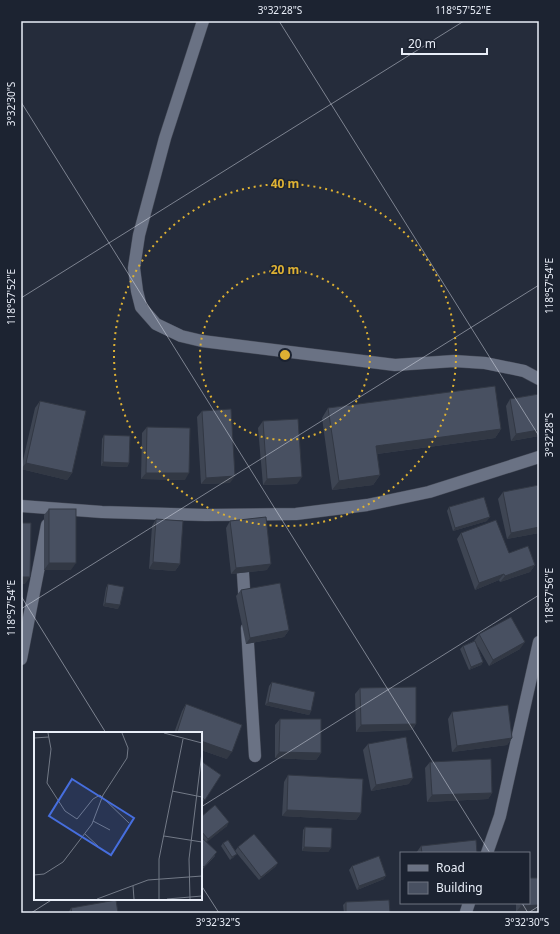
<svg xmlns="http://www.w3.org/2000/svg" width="560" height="934" font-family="'Noto Sans',sans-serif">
<rect width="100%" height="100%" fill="#252c3b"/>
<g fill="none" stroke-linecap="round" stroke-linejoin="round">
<g stroke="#434855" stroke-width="13">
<g id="minor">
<polyline points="203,21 165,138 139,235 134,268 137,291 141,307 156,324 181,336 202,341 395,365 454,361 485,363 524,371 539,379"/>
<polyline points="21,506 102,512 205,515 296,514 367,505 429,492 539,457"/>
<polyline points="242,558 245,605"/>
<polyline points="247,628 255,756"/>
<polyline points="21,659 47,525"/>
<polyline points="487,853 500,816 539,642"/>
<polyline points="466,912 469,903"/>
</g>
</g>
<use href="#minor" stroke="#6a7284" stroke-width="12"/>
</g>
<g fill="#3e4553">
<polygon points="539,394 539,436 511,441 506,406 510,399"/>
<polygon points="40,401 72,473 67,480 21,469 35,408"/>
<polygon points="328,408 501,429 495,438 377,454 380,475 373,485 332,490 322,418"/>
<polygon points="202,411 230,483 201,484 197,417"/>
<polygon points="263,421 297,484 263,485 258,428"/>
<polygon points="147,427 185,480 141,479 142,433"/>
<polygon points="104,435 129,463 127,467 101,466 102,439"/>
<polygon points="539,485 539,533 507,539 498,499 503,492"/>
<polygon points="449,507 487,521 453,531 447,511"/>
<polygon points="49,509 71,570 44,570 44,515"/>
<polygon points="156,519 180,564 175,571 149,569 152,526"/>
<polygon points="230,521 267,570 231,574 226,528"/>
<polygon points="461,533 509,553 535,565 530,572 500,582 499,580 475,590 457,539"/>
<polygon points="108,584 118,609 103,606 106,588"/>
<polygon points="241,590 289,630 284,637 246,644 236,596"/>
<polygon points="479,634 520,649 489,666 477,645 483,662 481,665 469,670 460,649 463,646 474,641"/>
<polygon points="272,682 311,711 309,715 265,705 269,686"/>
<polygon points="360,688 416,724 412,730 356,732 355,694"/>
<polygon points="186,704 227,759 201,750 201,733 174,733 182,711"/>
<polygon points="452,712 512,738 507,745 452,752 448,719"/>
<polygon points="280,719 321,753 316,760 275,758 275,725"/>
<polygon points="368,744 409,784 371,791 363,750"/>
<polygon points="201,761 221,775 201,805"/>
<polygon points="430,762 492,793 488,799 427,802 425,768"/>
<polygon points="288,775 361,813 356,820 282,816 284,782"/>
<polygon points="201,817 227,826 206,842 215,856 201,871"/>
<polygon points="305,827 331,848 328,852 302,851 303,830"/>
<polygon points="223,843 234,857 230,860 221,846"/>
<polygon points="421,846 477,853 416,853"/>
<polygon points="238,847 278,863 275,867 259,880 235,851"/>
<polygon points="352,866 384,879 357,890 349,870"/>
<polygon points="346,902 390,913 344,913 343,905"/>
<polygon points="516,903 529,903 539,911 516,912"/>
<polygon points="71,908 118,913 68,913"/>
</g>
<g fill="#323844">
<polygon points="501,429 495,438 369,455 376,446"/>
<polygon points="539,430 539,436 511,441 516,434"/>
<polygon points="103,462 129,463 127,467 101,466"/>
<polygon points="26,463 72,473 67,480 21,469"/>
<polygon points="146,473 189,473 185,480 141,479"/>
<polygon points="380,475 373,485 332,490 339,481"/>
<polygon points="235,476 230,483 201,484 206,478"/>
<polygon points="302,477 297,484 263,485 267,479"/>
<polygon points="490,517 487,521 453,531 455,528"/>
<polygon points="539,527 539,533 507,539 511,533"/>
<polygon points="153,562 180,564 175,571 149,569"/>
<polygon points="49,563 76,563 71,570 44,570"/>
<polygon points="271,564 267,570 231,574 236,568"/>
<polygon points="535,565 530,572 500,582 505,576"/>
<polygon points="504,574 499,580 475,590 479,583"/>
<polygon points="21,577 30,577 25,584 21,584"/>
<polygon points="105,603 120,605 118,609 103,606"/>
<polygon points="289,630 284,637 246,644 250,638"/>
<polygon points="525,642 520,649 489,666 493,660"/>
<polygon points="483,662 481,665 469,670 471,667"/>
<polygon points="268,702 311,711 309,715 265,705"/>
<polygon points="416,724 412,730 356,732 361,725"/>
<polygon points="512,738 507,745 452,752 457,746"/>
<polygon points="201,741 232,752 227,759 201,750"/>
<polygon points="279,752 321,753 316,760 275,758"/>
<polygon points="413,778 409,784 371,791 376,785"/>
<polygon points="492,793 488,799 427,802 432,795"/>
<polygon points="287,810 361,813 356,820 282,816"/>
<polygon points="229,822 227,826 206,843 208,839"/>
<polygon points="304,847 331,848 328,852 302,851"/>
<polygon points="237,854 234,857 230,860 232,857"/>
<polygon points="278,863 275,867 259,880 261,877"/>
<polygon points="386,876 384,879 357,890 359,886"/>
<polygon points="539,905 539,911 516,912 521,906"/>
</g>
<g fill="#485061" stroke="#323844">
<polygon points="495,386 501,429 376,446 380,475 339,481 328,408"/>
<polygon points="539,394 539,430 516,434 510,399"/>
<polygon points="40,401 86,411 72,473 26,463"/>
<polygon points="231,409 235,476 206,478 202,411"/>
<polygon points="298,419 302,477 267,479 263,421"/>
<polygon points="147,427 190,428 189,473 146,473"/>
<polygon points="104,435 130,436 129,463 103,462"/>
<polygon points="539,485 539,527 511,533 503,492"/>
<polygon points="484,497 490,517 455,528 449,507"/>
<rect x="49" y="509" width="27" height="54"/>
<polygon points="266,517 271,564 236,568 230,521"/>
<polygon points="156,519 183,521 180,564 153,562"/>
<polygon points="496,520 509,553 528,546 535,565 505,576 504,574 479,583 461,533"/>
<polygon points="21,523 31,523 30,577 21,577"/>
<polygon points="280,583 289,630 250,638 241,590"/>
<polygon points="108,584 124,587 120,605 105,603"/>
<polygon points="511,617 525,642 493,660 479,634"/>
<polygon points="475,641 483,662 471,667 463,646"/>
<polygon points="272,682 315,692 311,711 268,702"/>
<polygon points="416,687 416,724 361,725 360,688"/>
<polygon points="186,704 242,725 232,752 201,741 201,733 178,733 177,732"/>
<polygon points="508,705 512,738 457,746 452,712"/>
<polygon points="280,719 321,719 321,753 279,752"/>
<polygon points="406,737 413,778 376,785 368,744"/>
<polygon points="491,759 492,793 432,795 430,762"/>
<polygon points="201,761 221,775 205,800 201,797"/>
<polygon points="288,775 363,779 361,813 287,810"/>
<polygon points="215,805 229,822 208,839 201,831 201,817"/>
<polygon points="305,827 332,828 331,848 304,847"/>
<polygon points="254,834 278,863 261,877 238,847"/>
<polygon points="201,837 217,852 204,867 201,865"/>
<polygon points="228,840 237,854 232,857 223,843"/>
<polygon points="476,840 477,853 422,853 421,846"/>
<polygon points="379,856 386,876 359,886 352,866"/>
<polygon points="529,878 539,878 539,905 521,906 521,903 529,903"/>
<polygon points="116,900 118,913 72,913 71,908"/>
<polygon points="389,900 390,913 346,913 346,902"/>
</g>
<path fill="none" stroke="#e9eef8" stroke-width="1" stroke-opacity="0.45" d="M279 21 539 436M21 102 490 853M21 298 464 21M21 596 106 733M21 609 539 285M201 807 539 595M201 885 219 913M522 903 528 913M31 913 53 899M528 913 539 906"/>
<g fill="none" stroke="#deb133" stroke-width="2" stroke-dasharray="2 4">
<circle cx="285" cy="355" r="85"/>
<circle cx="285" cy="355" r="171"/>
</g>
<g transform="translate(34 732)">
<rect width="168" height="168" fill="#252c3b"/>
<path fill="none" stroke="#737a87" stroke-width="1" d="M14 1 17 17 13 51 31 79 43 87 59 67 66 63 95 91M130 1 168 11M0 6 15 5M138 59 168 65M59 89 76 98M51 102 64 114M130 104 168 110M0 143 10 142 29 130 58 92 69 63 93 26 94 16 88 1M99 154 100 167M63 167 114 148 168 144M125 167V127L149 7M133 167 168 164M156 167 155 127 168 20"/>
<path fill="#466ede" fill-opacity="0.15" stroke="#466ede" stroke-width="2" d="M38 47 100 86 77 123 15 84Z"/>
<rect width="168" height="168" fill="none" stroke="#e9eef8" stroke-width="2"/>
</g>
<circle cx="285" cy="355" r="6" fill="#deb133" stroke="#1c2331" stroke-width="2"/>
<g font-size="12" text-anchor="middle" font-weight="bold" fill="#deb133" stroke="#1c2331" stroke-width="3" stroke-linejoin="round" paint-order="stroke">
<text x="285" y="188">40 m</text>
<text x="285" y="274">20 m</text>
</g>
<rect width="560" height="934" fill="none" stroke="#1c2331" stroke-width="44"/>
<rect x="400" y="852" width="130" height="52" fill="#1c2331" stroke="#6e7481"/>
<rect x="408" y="865" width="20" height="6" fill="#6a7284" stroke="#6e7481"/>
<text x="436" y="872" font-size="12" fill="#e9eef8">Road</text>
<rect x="408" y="882" width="20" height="12" fill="#485061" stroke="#6e7481"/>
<text x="436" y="892" font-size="12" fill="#e9eef8">Building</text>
<path d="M402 48v6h85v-6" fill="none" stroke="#e9eef8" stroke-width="2"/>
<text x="408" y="48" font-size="12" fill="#e9eef8" stroke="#1c2331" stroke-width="3" paint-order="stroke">20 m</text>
<rect x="22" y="22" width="516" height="890" fill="none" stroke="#e9eef8" stroke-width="1.5"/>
<g font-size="10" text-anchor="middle" fill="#e9eef8">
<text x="280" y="14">3°32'28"S</text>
<text x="463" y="14">118°57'52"E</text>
<text transform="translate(11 104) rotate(-90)" y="4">3°32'30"S</text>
<text transform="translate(549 286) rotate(-90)" y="4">118°57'54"E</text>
<text transform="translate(11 297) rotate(-90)" y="4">118°57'52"E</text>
<text transform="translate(549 435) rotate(-90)" y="4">3°32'28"S</text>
<text transform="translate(549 596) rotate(-90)" y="4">118°57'56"E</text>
<text transform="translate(11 608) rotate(-90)" y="4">118°57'54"E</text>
<text x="218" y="926">3°32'32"S</text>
<text x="527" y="926">3°32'30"S</text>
</g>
</svg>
